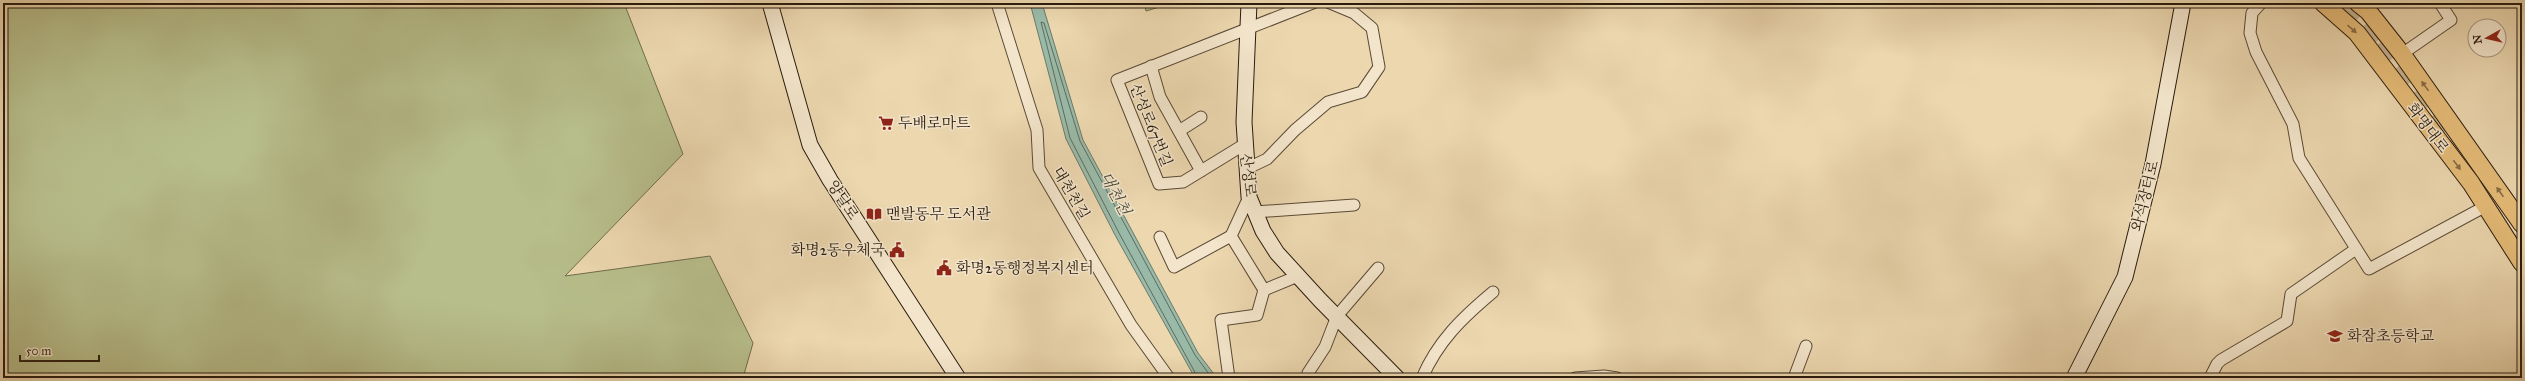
<svg xmlns="http://www.w3.org/2000/svg" width="2525" height="381" font-family="'IM FELL Great Primer','Noto Serif KR',serif">
<rect width="100%" height="100%" fill="#ecd7af"/>
<filter id="stains"><feTurbulence type="fractalNoise" baseFrequency=".005" numOctaves="4"/><feColorMatrix values="0 0 0 0 .2 0 0 0 0 .09 0 0 0 0 .02 0 0 0 .5 -.17"/></filter>
<radialGradient id="worn" r=".72"><stop offset=".6" stop-color="#630" stop-opacity="0"/><stop offset="1" stop-color="#630" stop-opacity=".3"/></radialGradient>
<g fill="#b7be8b" stroke="#706c4c">
<polygon points="3,3 624,3 683,154 565,276 710,256 753,343 743,378 3,378"/>
<polygon points="1144,3 1173,3 1146,11"/>
</g>
<polygon fill="#99baa8" stroke="#6c7a6a" points="1030,3 1042,3 1083,140 1198,353 1217,378 1195,378 1115,235 1066,139"/>
<g fill="none" stroke-linecap="round" stroke-linejoin="round">
<polyline stroke="#616a5b" stroke-width="1" points="1198,378 1119,233 1070,138 1041,22 1044,23 1080,141 1195,355 1212,378"/>
<g stroke="#c5b18f" stroke-width="20" stroke-dasharray="20 10" stroke-linecap="butt">
<polyline points="2345,3 2361,17 2391,53"/>
<polyline points="2376,46 2423,103 2457,152"/>
</g>
<g stroke="#5a4a36" stroke-width="13">
<g id="street">
<polyline points="997,3 1037,130 1039,168 1131,325 1169,378"/>
<polyline points="2261,3 2252,13 2250,33 2256,52 2293,124 2299,158 2369,269 2486,206"/>
<polyline points="2402,54 2451,20 2440,3"/>
<polyline points="1151,66 1160,97 1201,171"/>
<polyline points="1179,131 1201,117"/>
<polyline points="1245,144 1183,182 1159,184 1117,80 1313,3"/>
<polyline points="1246,169 1267,159 1295,130 1328,102 1362,92 1379,67 1372,28 1354,13 1330,3"/>
<polyline points="1255,212 1354,205"/>
<polyline points="1160,237 1174,267 1231,236"/>
<polyline points="1264,290 1298,276"/>
<polyline points="1229,378 1221,320 1257,315 1264,290 1231,236 1249,197"/>
<polyline points="1309,378 1308,373 1325,347 1337,316 1378,268"/>
<path d="M1422 378C1438 341 1462 318 1493 292"/>
<polyline points="1575,378 1604,376 1617,378"/>
<polyline points="1794,378 1806,346"/>
<polyline points="2210,378 2217,364 2221,360 2287,321 2291,294 2356,249"/>
</g>
</g>
<g stroke="#291b0e" stroke-width="17">
<g id="secondary">
<polyline points="770,3 810,145 830,180 958,378"/>
<polyline points="1249,3 1244,122 1249,197 1263,231 1277,253 1320,300 1397,378"/>
<polyline points="2074,378 2125,277 2153,164 2183,3"/>
</g>
</g>
<g stroke="#291b0e" stroke-width="19">
<g id="primary">
<polyline points="2323,3 2357,33 2471,183 2522,263"/>
<polyline points="2358,3 2368,11 2402,54 2522,224"/>
</g>
</g>
<use href="#street" stroke="#f3e5cb" stroke-width="11"/>
<use href="#secondary" stroke="#f3e5cb" stroke-width="15"/>
<use href="#primary" stroke="#e6bc78" stroke-width="17"/>
</g>
<defs><path id="oneway-solid" d="M-6-.8H1V-3.2L6.5 0L1 3.2V.8H-6Z"/></defs>
<g fill="#886c43">
<use href="#oneway-solid" transform="translate(2352 29) rotate(41)"/>
<use href="#oneway-solid" transform="translate(2425 86) rotate(-126)"/>
<use href="#oneway-solid" transform="translate(2457 165) rotate(53)"/>
<use href="#oneway-solid" transform="translate(2500 192) rotate(-125)"/>
</g>
<defs>
<g id="supermarket-bare" transform="scale(1.2)"><path d="M-6-5.5h2.5l.6 2H6L4.5 2H-2.5L-4.4-4H-6ZM-1.5 3.2a1.3 1.3 0 1 0 .1 0ZM3 3.2a1.3 1.3 0 1 0 .1 0Z" fill="#8f2418" stroke="#f3e5cb" stroke-width="2.5" paint-order="stroke"/></g>
<g id="library-bare" transform="scale(1.2)"><path d="M-6-4Q-3-5.5-.7-3.5V5Q-3 3-6 4ZM6-4Q3-5.5 .7-3.5V5Q3 3 6 4Z" fill="#8f2418" stroke="#f3e5cb" stroke-width="2.5" paint-order="stroke"/></g>
<g id="civic-bare" transform="scale(1.2)"><path d="M-.6-6.5H3V-4.5H.6V-3L4-1V1h2V6H-6V1h2V-1L-.6-3ZM-1.2 2.5V6h2.4V2.5Z" fill="#8f2418" stroke="#f3e5cb" stroke-width="2.5" paint-order="stroke"/></g>
<g id="school-bare" transform="scale(1.2)"><path d="M0-5L7-2L0 1L-7-2ZM-4 1L0 2.5L4 1V4Q0 6-4 4Z" fill="#8f2418" stroke="#f3e5cb" stroke-width="2.5" paint-order="stroke"/></g>
</defs>
<g fill-rule="evenodd">
<use href="#supermarket-bare" x="886" y="123"/>
<use href="#library-bare" x="874" y="214"/>
<use href="#civic-bare" x="897" y="250"/>
<use href="#civic-bare" x="944" y="268"/>
<use href="#school-bare" x="2335" y="336"/>
</g>
<g text-anchor="middle" stroke-width="3" stroke-linejoin="round" paint-order="stroke">
<g font-size="15" fill="#291b0e" stroke="#f3e5cb" text-anchor="start">
<text x="898" y="128">두배로마트</text>
<text x="886" y="219">맨발동무 도서관</text>
<text x="885" y="255" text-anchor="end">화명2동우체국</text>
<text x="956" y="273">화명2동행정복지센터</text>
<text x="2347" y="341">화잠초등학교</text>
</g>
<g font-size="15" fill="#291b0e" stroke="#f3e5cb">
<text transform="translate(1151 125) rotate(68)" y="5">산성로67번길</text>
<text transform="translate(2428 128) rotate(53)" y="5">화명대로</text>
<text transform="translate(1248 175) rotate(83)" y="5">산성로</text>
<text transform="translate(1071 193) rotate(60)" y="5">대천천길</text>
<text transform="translate(2145 196) rotate(-76)" y="5">와석장터로</text>
<text transform="translate(843 200) rotate(57)" y="5">양달로</text>
</g>
<g font-size="16" font-style="italic" fill="#4b4b3c" stroke="#f3e5cb">
<text transform="translate(1116 193) rotate(62)" y="6">대천천</text>
</g>
</g>
<rect width="2525" height="381" fill="none" stroke="#ecd7af" stroke-width="16"/>
<rect x="4" y="4" width="2517" height="373" fill="none" stroke="#291b0e" stroke-width="2"/>
<rect x="8" y="8" width="2509" height="365" fill="none" stroke="#291b0e"/>
<g transform="translate(2487 38) rotate(262)"><circle r="19" fill="#f3e5cb" stroke="#a2947f"/>
<path d="M0-3L7 15L0 10L-7 15Z" fill="#8f2418"/>
<text y="-6" font-size="11" font-weight="bold" text-anchor="middle" fill="#291b0e">N</text>
</g>
<path d="M20 355v6h79v-6" fill="none" stroke="#291b0e" stroke-width="2"/>
<text x="26" y="355" font-size="12" fill="#291b0e" stroke="#f3e5cb" stroke-width="3" paint-order="stroke">50 m</text>
<rect width="100%" height="100%" filter="url(#stains)"/>
<rect width="100%" height="100%" fill="url(#worn)"/>
</svg>
